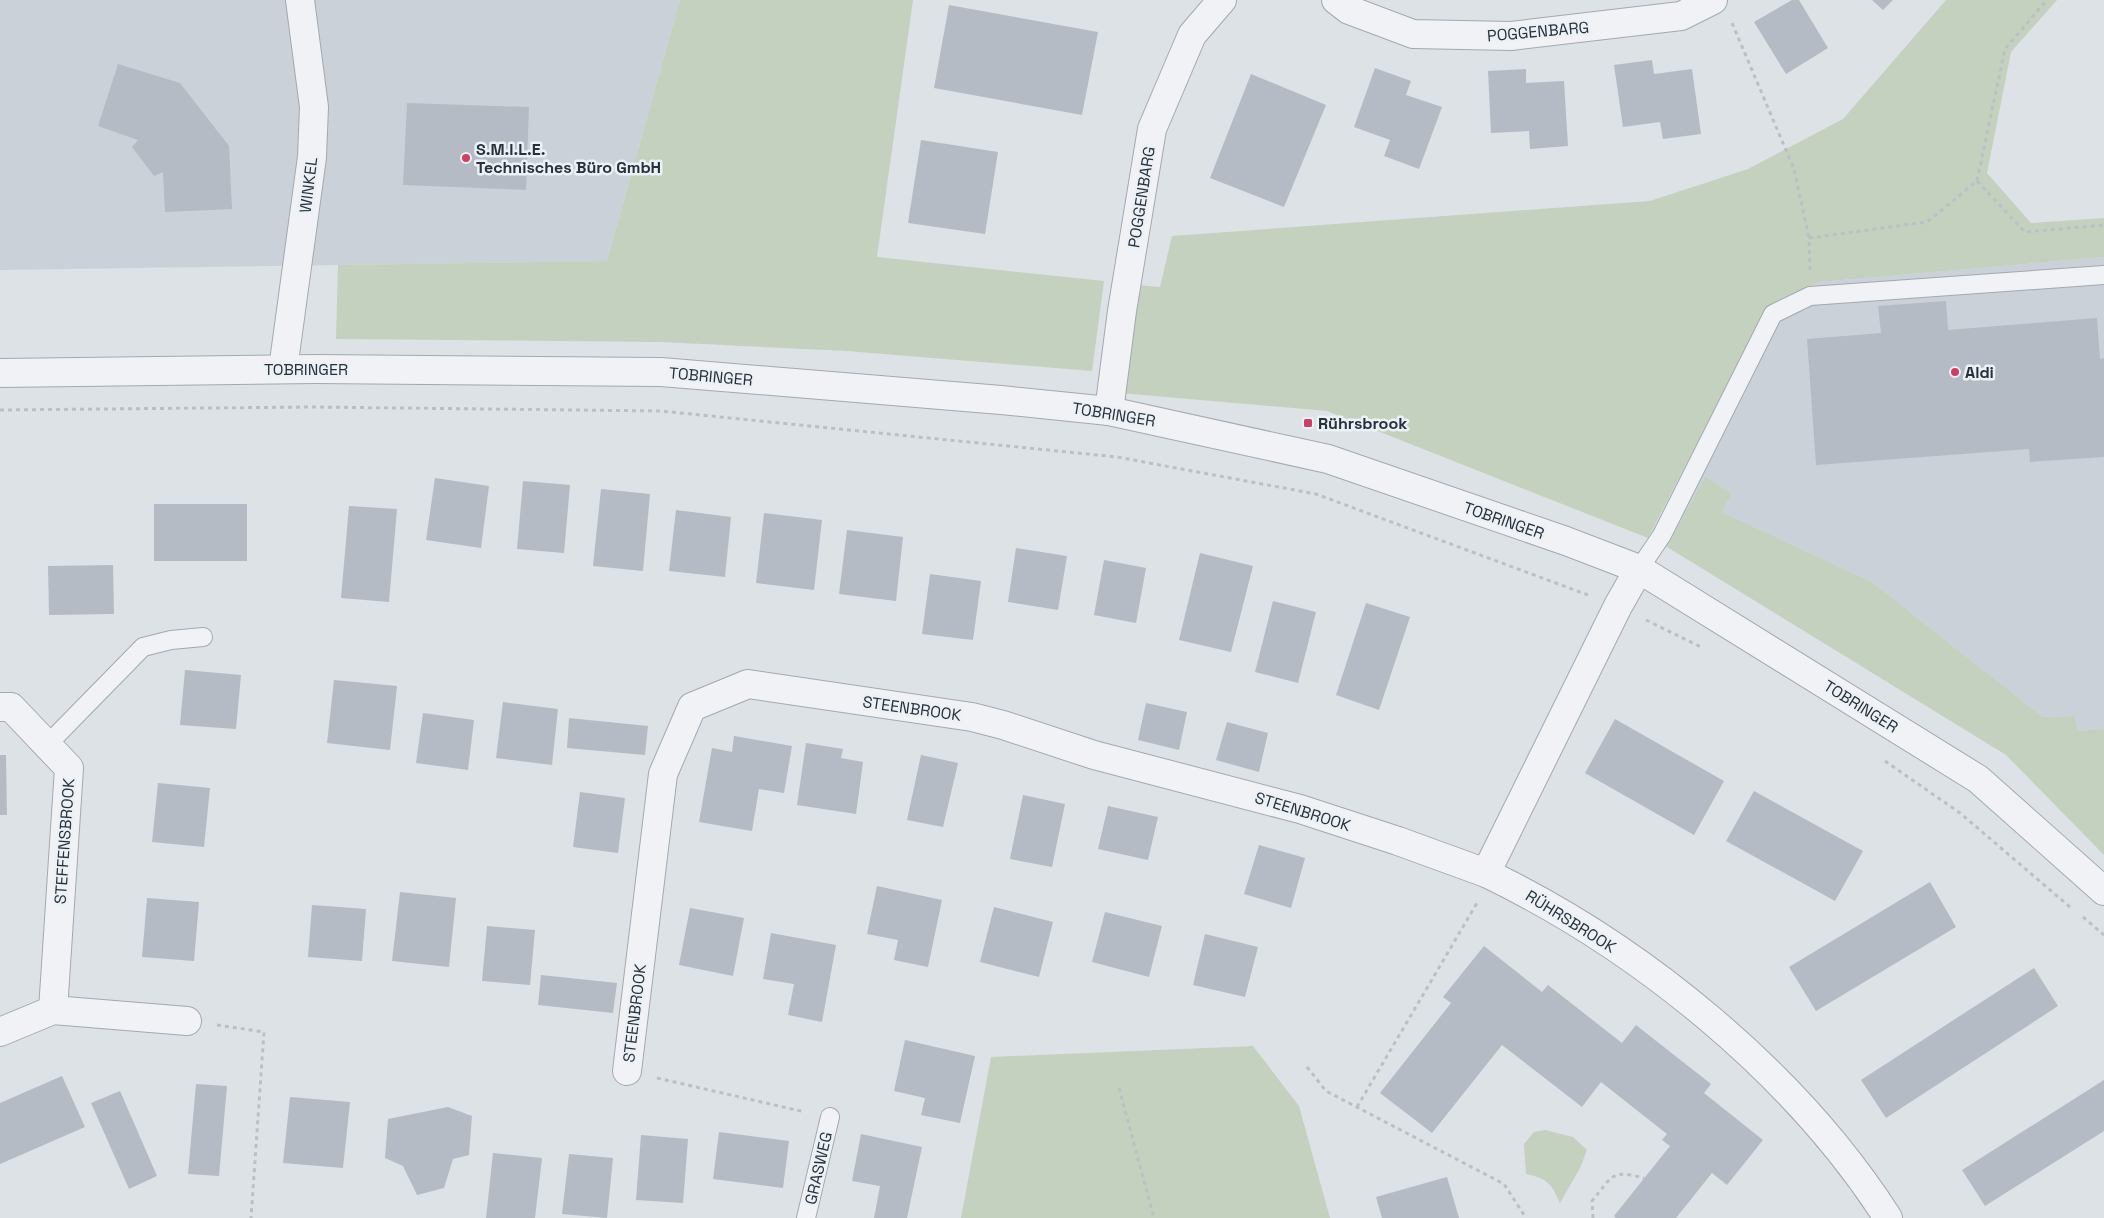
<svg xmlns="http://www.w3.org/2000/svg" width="2104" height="1218" font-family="'Space Grotesk',sans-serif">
<rect width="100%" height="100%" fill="#dde2e7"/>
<g fill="#cbd1d9">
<polygon points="0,0 680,0 607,261 0,270"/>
<polygon points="2104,257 2104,729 2078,731 2075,716 2043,717 1872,582 1722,512 1732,494 1705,476 1667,547 1649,538 1766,310 1819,282"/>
</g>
<g fill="#c4d1be">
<polygon points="680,0 913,0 877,257 1104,281 1092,371 847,351 661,342 336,339 338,265 607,261"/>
<polygon points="1946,0 2057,0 2011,52 1987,173 2031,223 2104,218 2104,257 1819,282 1766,310 1648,538 1327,411 1120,393 1137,285 1160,287 1172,236 1650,201 1748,169 1843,119"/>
<polygon points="1705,476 1732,494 1722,512 1872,582 2043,717 2075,716 2078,731 2104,729 2104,855 2006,755 1667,547"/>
<polygon points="1253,1046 1299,1106 1330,1218 961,1218 991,1057"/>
<path d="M1545 1130 1573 1137 1587 1150 1580 1168 1560 1203C1551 1183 1548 1179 1526 1174L1524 1144 1534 1132Z"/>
</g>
<g fill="#b4bbc4">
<polygon points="1792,0 1799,0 1828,48 1786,74 1754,22"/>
<polygon points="1872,0 1893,0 1883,10"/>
<polygon points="949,5 1098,32 1082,115 934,88"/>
<polygon points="1652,60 1654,74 1692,69 1701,134 1663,139 1660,122 1623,127 1614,65"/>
<polygon points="118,64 180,83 229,146 232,209 165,212 163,172 154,176 132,147 138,140 98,126"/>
<polygon points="1375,68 1411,81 1406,95 1442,107 1419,169 1384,156 1390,140 1354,127"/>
<polygon points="1526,69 1526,83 1564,81 1568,146 1530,149 1529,131 1491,133 1488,71"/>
<polygon points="1251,74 1326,105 1284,207 1210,178"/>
<polygon points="407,103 529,107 526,190 403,185"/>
<polygon points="921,140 998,152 985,234 908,223"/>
<polygon points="1946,301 1948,330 2097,318 2100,359 2104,358 2104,457 2030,462 2029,449 1816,465 1807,339 1881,333 1878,306"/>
<polygon points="435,478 489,486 481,548 426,540"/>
<polygon points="523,481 570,485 564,553 517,549"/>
<polygon points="601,489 650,494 643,571 593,566"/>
<rect x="154" y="504" width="93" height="57"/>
<polygon points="349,506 397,509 389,602 341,598"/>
<polygon points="676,510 731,517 725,577 669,571"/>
<polygon points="764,513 822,520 814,590 756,583"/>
<polygon points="847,530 903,537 896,601 839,594"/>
<polygon points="1016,548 1067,556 1058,610 1008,602"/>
<polygon points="1200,553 1253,566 1231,652 1179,640"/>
<polygon points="1104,560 1146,568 1136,623 1094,615"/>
<polygon points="113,565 114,614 49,615 48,566"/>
<polygon points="930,574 981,581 973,640 922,634"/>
<polygon points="1273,601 1316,612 1298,683 1255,672"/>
<polygon points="1366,603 1410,617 1379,710 1336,695"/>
<polygon points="185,670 241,675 236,729 180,725"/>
<polygon points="334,680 397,686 390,750 327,743"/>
<polygon points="503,702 558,709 552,765 496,758"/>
<polygon points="1146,703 1187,712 1179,750 1138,740"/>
<polygon points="423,713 474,720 468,770 416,763"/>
<polygon points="569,718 648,726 645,755 567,748"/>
<polygon points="1615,719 1724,781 1694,835 1585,773"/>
<polygon points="1227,722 1268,733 1259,772 1216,760"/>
<polygon points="734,736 792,746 784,793 759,789 752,831 699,822 712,748 732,752"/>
<polygon points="806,743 843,749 841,758 863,762 856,814 797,805"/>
<polygon points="0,755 6,755 7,815 0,815"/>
<polygon points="921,755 958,763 943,827 907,820"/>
<polygon points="158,783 210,788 204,847 152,842"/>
<polygon points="1754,791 1863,851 1835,901 1726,841"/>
<polygon points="580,792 625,798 618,853 573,847"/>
<polygon points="1023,795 1065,804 1052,867 1010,859"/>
<polygon points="1108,806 1158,817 1148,860 1098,849"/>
<polygon points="1259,845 1305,858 1291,908 1244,894"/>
<polygon points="1930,882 1956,927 1816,1011 1789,967"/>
<polygon points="877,886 942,900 928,967 894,960 898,940 867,934"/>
<polygon points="400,892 456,898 449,967 392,961"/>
<polygon points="147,898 199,902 194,961 142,957"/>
<polygon points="312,905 366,909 362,961 308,957"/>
<polygon points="994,907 1053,922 1039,977 980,962"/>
<polygon points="690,908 744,918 733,976 679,965"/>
<polygon points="1105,912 1162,926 1149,977 1092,962"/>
<polygon points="487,926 535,930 530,985 482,981"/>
<polygon points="771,933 836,945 822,1022 788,1015 794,984 763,979"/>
<polygon points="1205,934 1258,947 1245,997 1193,985"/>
<polygon points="1484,946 1542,992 1548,985 1622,1043 1636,1025 1711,1084 1704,1093 1763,1140 1727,1185 1712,1173 1676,1218 1616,1218 1614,1216 1670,1146 1662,1140 1667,1134 1601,1082 1582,1107 1502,1045 1432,1133 1380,1093 1451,1003 1443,997"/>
<polygon points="2034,968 2058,1006 1886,1118 1861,1080"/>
<polygon points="541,975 617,983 613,1013 538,1005"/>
<polygon points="905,1040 975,1056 960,1123 921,1115 925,1098 894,1091"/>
<polygon points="62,1076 85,1127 0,1164 0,1103"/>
<polygon points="2104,1080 2104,1131 1985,1206 1962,1170"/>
<polygon points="196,1084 227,1086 219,1176 188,1174"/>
<polygon points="120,1091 157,1176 129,1189 91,1103"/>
<polygon points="290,1097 350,1102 343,1168 283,1163"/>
<polygon points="448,1107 472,1116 469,1155 453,1159 444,1188 417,1195 403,1166 385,1158 388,1119"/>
<polygon points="719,1132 789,1141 783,1188 713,1179"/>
<polygon points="861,1134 922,1147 907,1218 874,1218 880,1186 852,1181"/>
<polygon points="641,1135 688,1139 683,1203 636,1200"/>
<polygon points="493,1153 542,1158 535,1218 486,1218"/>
<polygon points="569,1154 613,1158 607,1218 562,1214"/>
<polygon points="1447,1177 1459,1218 1382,1218 1376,1197"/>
</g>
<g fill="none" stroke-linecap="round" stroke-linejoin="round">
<g stroke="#a2a9b1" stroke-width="20">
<g id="lane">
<polyline points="1639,569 1662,535 1773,314 1810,296 2104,275"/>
<polyline points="47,745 143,647 171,640 203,637"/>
<polyline points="806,1218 830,1117"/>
</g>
</g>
<g stroke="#a2a9b1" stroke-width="30">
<g id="street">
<polyline points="1336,0 1349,10 1413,34 1511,36 1681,16 1713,0"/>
<polyline points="283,369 312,157 314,107 300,0"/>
<polyline points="0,373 316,369 661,372 1001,400 1109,411 1328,459 1566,541 1639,569 1978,779 2104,891"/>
<polyline points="1109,411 1122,311 1152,129 1192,35 1222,0"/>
<path d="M1639 569 1618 606 1486 873C1640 947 1795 1073 1888 1218"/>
<polyline points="0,707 11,707 69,768 53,1010"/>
<polyline points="0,1032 53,1010 187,1021"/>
<polyline points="627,1071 663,774 692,707 748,684 972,717 1003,725 1094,755 1300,809 1398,841 1486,873"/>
</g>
</g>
<g stroke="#bbc0c5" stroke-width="3" stroke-dasharray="4 4" stroke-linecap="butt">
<polyline points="1732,23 1794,169 1809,238"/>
<polyline points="1977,181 2025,232 2104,225"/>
<polyline points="1810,270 1809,238 1927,222 1977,181 2005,49 2047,0"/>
<polyline points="0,410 312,407 661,411 1117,457 1316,494 1588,595"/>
<polyline points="1646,620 1701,647"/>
<polyline points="1885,761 1960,813 2070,907"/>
<polyline points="2083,917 2104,935"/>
<polyline points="217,1025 264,1032 251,1218"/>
<polyline points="1307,1067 1326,1091 1504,1184 1526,1218"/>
<polyline points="657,1078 805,1112"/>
<polyline points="1119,1088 1154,1218"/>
<polyline points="1357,1107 1477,903"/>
<path d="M1593 1218 1592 1201C1613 1176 1610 1169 1644 1178"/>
</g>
<use href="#lane" stroke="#f0f2f5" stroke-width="18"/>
<use href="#street" stroke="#f0f2f5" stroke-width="28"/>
</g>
<g fill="#ce4062" stroke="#ecf1f5" stroke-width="2">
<circle cx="466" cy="158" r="5"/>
<circle cx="1955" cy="372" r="5"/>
<rect x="1303" y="418" width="10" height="10" rx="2.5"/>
</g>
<g text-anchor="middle" stroke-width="5" stroke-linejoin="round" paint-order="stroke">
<g font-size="16" fill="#26313d" stroke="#ecf1f5">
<text transform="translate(1538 31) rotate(-5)" y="6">POGGENBARG</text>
<text transform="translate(308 185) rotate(-83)" y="6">WINKEL</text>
<text transform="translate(1141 197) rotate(-81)" y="6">POGGENBARG</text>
<text x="306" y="375">TOBRINGER</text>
<text transform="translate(711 376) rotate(5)" y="6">TOBRINGER</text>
<text transform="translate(1114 414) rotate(9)" y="6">TOBRINGER</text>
<text transform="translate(1504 520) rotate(19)" y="6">TOBRINGER</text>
<text transform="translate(1861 706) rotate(32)" y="6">TOBRINGER</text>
<text transform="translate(912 708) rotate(8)" y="6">STEENBROOK</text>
<text transform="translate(1303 811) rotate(17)" y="6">STEENBROOK</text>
<text transform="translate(64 841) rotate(-86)" y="6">STEFFENSBROOK</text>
<text transform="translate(1571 921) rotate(32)" y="6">RÜHRSBROOK</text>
<text transform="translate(634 1013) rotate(-83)" y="6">STEENBROOK</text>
<text transform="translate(818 1168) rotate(-77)" y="6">GRASWEG</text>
</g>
<g font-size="16" font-weight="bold" fill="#26313d" stroke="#ecf1f5" text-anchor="start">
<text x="476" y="155">S.M.I.L.E.<tspan x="476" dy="18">Technisches Büro GmbH</tspan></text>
<text x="1965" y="378">Aldi</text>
<text x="1318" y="429">Rührsbrook</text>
</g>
</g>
</svg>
